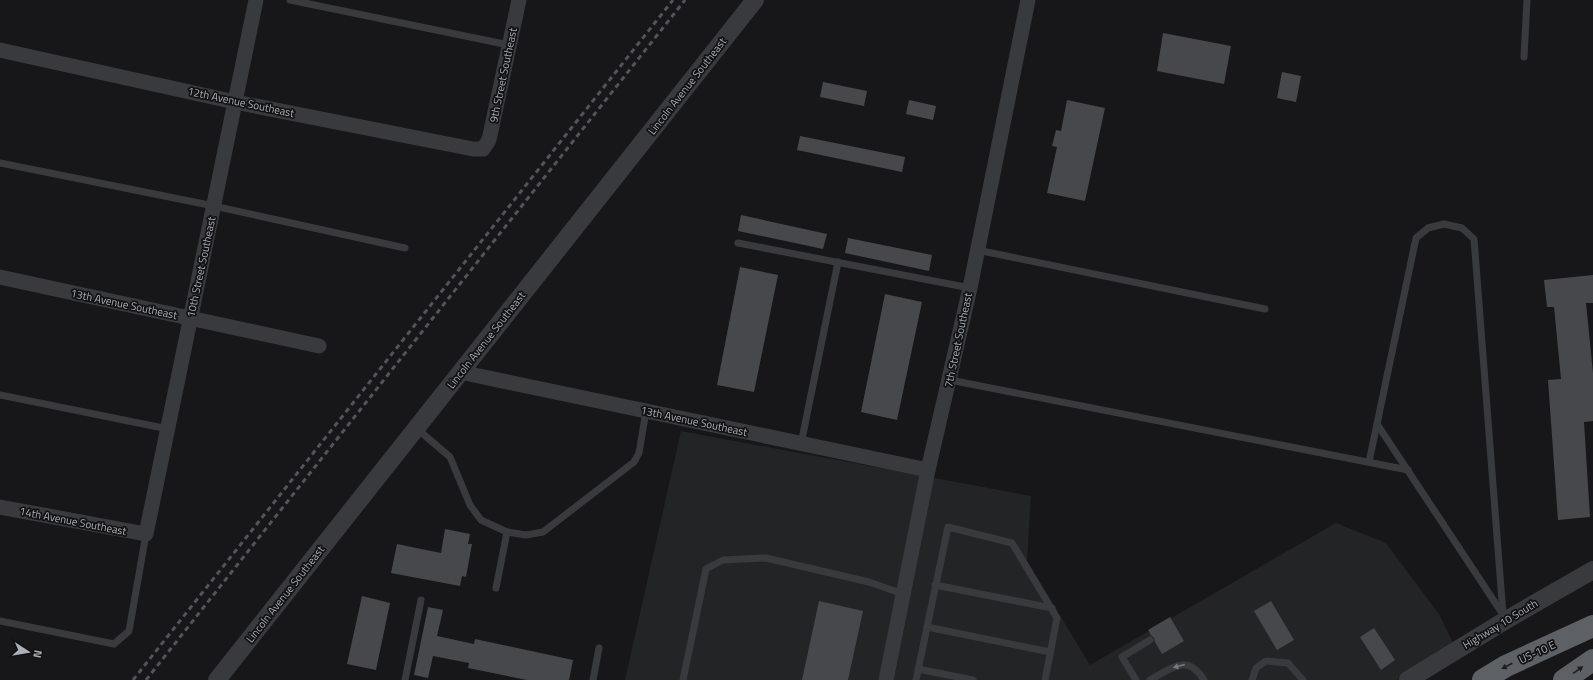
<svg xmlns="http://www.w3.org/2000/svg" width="1593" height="680" font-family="'Titillium Web',sans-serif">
<rect width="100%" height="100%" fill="#171719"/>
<polygon fill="#232426" points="681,431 1031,496 1027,561 1090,665 1336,523 1386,543 1439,614 1454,645 1397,680 625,680"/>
<g fill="#46484b">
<polygon points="1163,33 1231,46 1224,84 1157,71"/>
<polygon points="1282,72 1301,76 1296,102 1277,98"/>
<polygon points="823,82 867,91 864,106 820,97"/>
<polygon points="909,100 936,106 933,120 906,114"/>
<polygon points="1067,100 1105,108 1085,201 1047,193 1057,147 1052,146 1056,130 1061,131"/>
<polygon points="800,136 905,157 902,172 797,150"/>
<polygon points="741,215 827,234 823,249 738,231"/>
<polygon points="848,238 932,255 929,271 845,253"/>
<polygon points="740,267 778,275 754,392 717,385"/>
<polygon points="1593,275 1593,303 1586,303 1593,373 1593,421 1584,422 1590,517 1558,520 1548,380 1561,379 1554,307 1547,307 1544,280"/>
<polygon points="885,294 922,302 897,420 861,412"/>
<polygon points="445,529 470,534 468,544 472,544 466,577 462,576 460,586 391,573 397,544 441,553"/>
<polygon points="362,596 390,603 376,670 347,664"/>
<polygon points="819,601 863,611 848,680 802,680"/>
<polygon points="1271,601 1294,640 1277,650 1254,611"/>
<polygon points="428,607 443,610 437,636 474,644 475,639 573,660 569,680 527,680 468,668 469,663 433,656 428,678 414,675"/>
<polygon points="1170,617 1184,641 1162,654 1155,642 1154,638 1151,635 1148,630"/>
<polygon points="1374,628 1395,660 1381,670 1360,637"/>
</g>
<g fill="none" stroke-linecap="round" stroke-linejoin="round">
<g stroke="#393a3d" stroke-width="7">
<polyline points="290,0 509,45"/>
<polyline points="1524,57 1527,0"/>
<polyline points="0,163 214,206 405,248"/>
<polyline points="738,243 970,288"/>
<polyline points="977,250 1265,309"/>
<polyline points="950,380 1408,470"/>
<polyline points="0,395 168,429"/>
<polyline points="1377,424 1502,613"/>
<polyline points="416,428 450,457 470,505 481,520 507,532 526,535 543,532 634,462 639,453 646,411"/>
<polyline points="801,444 838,262"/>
<polyline points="1369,462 1416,238 1428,228 1444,224 1462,228 1474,239 1503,614"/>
<polyline points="935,585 1052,608"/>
<polyline points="496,588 507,532"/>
<polyline points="0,621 114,644 129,631 146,534"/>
<polyline points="927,627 1050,652"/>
<polyline points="918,669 973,680"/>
<polyline points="405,680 421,600"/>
<polyline points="593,680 599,648"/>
<polyline points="683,680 706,569 723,560 766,558 869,582 903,594"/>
<polyline points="916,680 948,527 1012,543 1057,618 1045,680"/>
<polyline points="1136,680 1122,657 1150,640"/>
<path d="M1150 680C1172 668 1187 653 1204 680"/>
<polyline points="1252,680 1256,668 1266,661 1288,663 1303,680"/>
</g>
<g stroke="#393a3d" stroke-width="15">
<polyline points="0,50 235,102 473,149 483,149 489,140 519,0"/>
<polyline points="0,277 319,346"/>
<polyline points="460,372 928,470"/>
<polyline points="0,507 146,534 256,0"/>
<polyline points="886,680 928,470 970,288 1028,0"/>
</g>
<g stroke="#393a3d" stroke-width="18">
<polyline points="217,680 755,0"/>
<polyline points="1408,680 1506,620 1593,570"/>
</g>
<g stroke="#5d6065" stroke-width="22">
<polyline points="1483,680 1506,666 1593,626"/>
<polyline points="1564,680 1593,660"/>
</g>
<g stroke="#525458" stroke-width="3" stroke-dasharray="5 4" stroke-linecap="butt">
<polyline points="133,680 673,0"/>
<polyline points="146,680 685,0"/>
</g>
</g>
<defs><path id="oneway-solid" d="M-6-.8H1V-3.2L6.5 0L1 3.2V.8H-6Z"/></defs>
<use fill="#787a80" href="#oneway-solid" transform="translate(1179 666) rotate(165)"/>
<g fill="#1d1e20">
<use href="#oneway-solid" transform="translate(1507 666) rotate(152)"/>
<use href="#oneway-solid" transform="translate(1578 670) rotate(-35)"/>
</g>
<g text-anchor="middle" stroke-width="3.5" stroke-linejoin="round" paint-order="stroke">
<g font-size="11" fill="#abafb7" stroke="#121214">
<text transform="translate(503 75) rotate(-78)" y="4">9th Street Southeast</text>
<text transform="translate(687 86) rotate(-52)" y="4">Lincoln Avenue Southeast</text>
<text transform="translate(241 102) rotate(12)" y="4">12th Avenue Southeast</text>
<text transform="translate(201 267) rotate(-78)" y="4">10th Street Southeast</text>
<text transform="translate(124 304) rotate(12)" y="4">13th Avenue Southeast</text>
<text transform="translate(486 340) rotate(-52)" y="4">Lincoln Avenue Southeast</text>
<text transform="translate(958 340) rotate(-78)" y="4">7th Street Southeast</text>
<text transform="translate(694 421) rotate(12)" y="4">13th Avenue Southeast</text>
<text transform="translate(73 521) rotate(11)" y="4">14th Avenue Southeast</text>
<text transform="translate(285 594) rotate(-52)" y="4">Lincoln Avenue Southeast</text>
<text transform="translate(1500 624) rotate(-31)" y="4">Highway 10 South</text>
<text transform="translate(1537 652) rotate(-25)" y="4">US-10 E</text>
</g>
</g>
<g transform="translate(28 652) rotate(102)" stroke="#121214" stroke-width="3" paint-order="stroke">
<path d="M0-3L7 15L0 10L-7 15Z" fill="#abafb7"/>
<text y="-6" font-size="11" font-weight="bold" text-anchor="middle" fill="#abafb7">N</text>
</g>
</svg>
